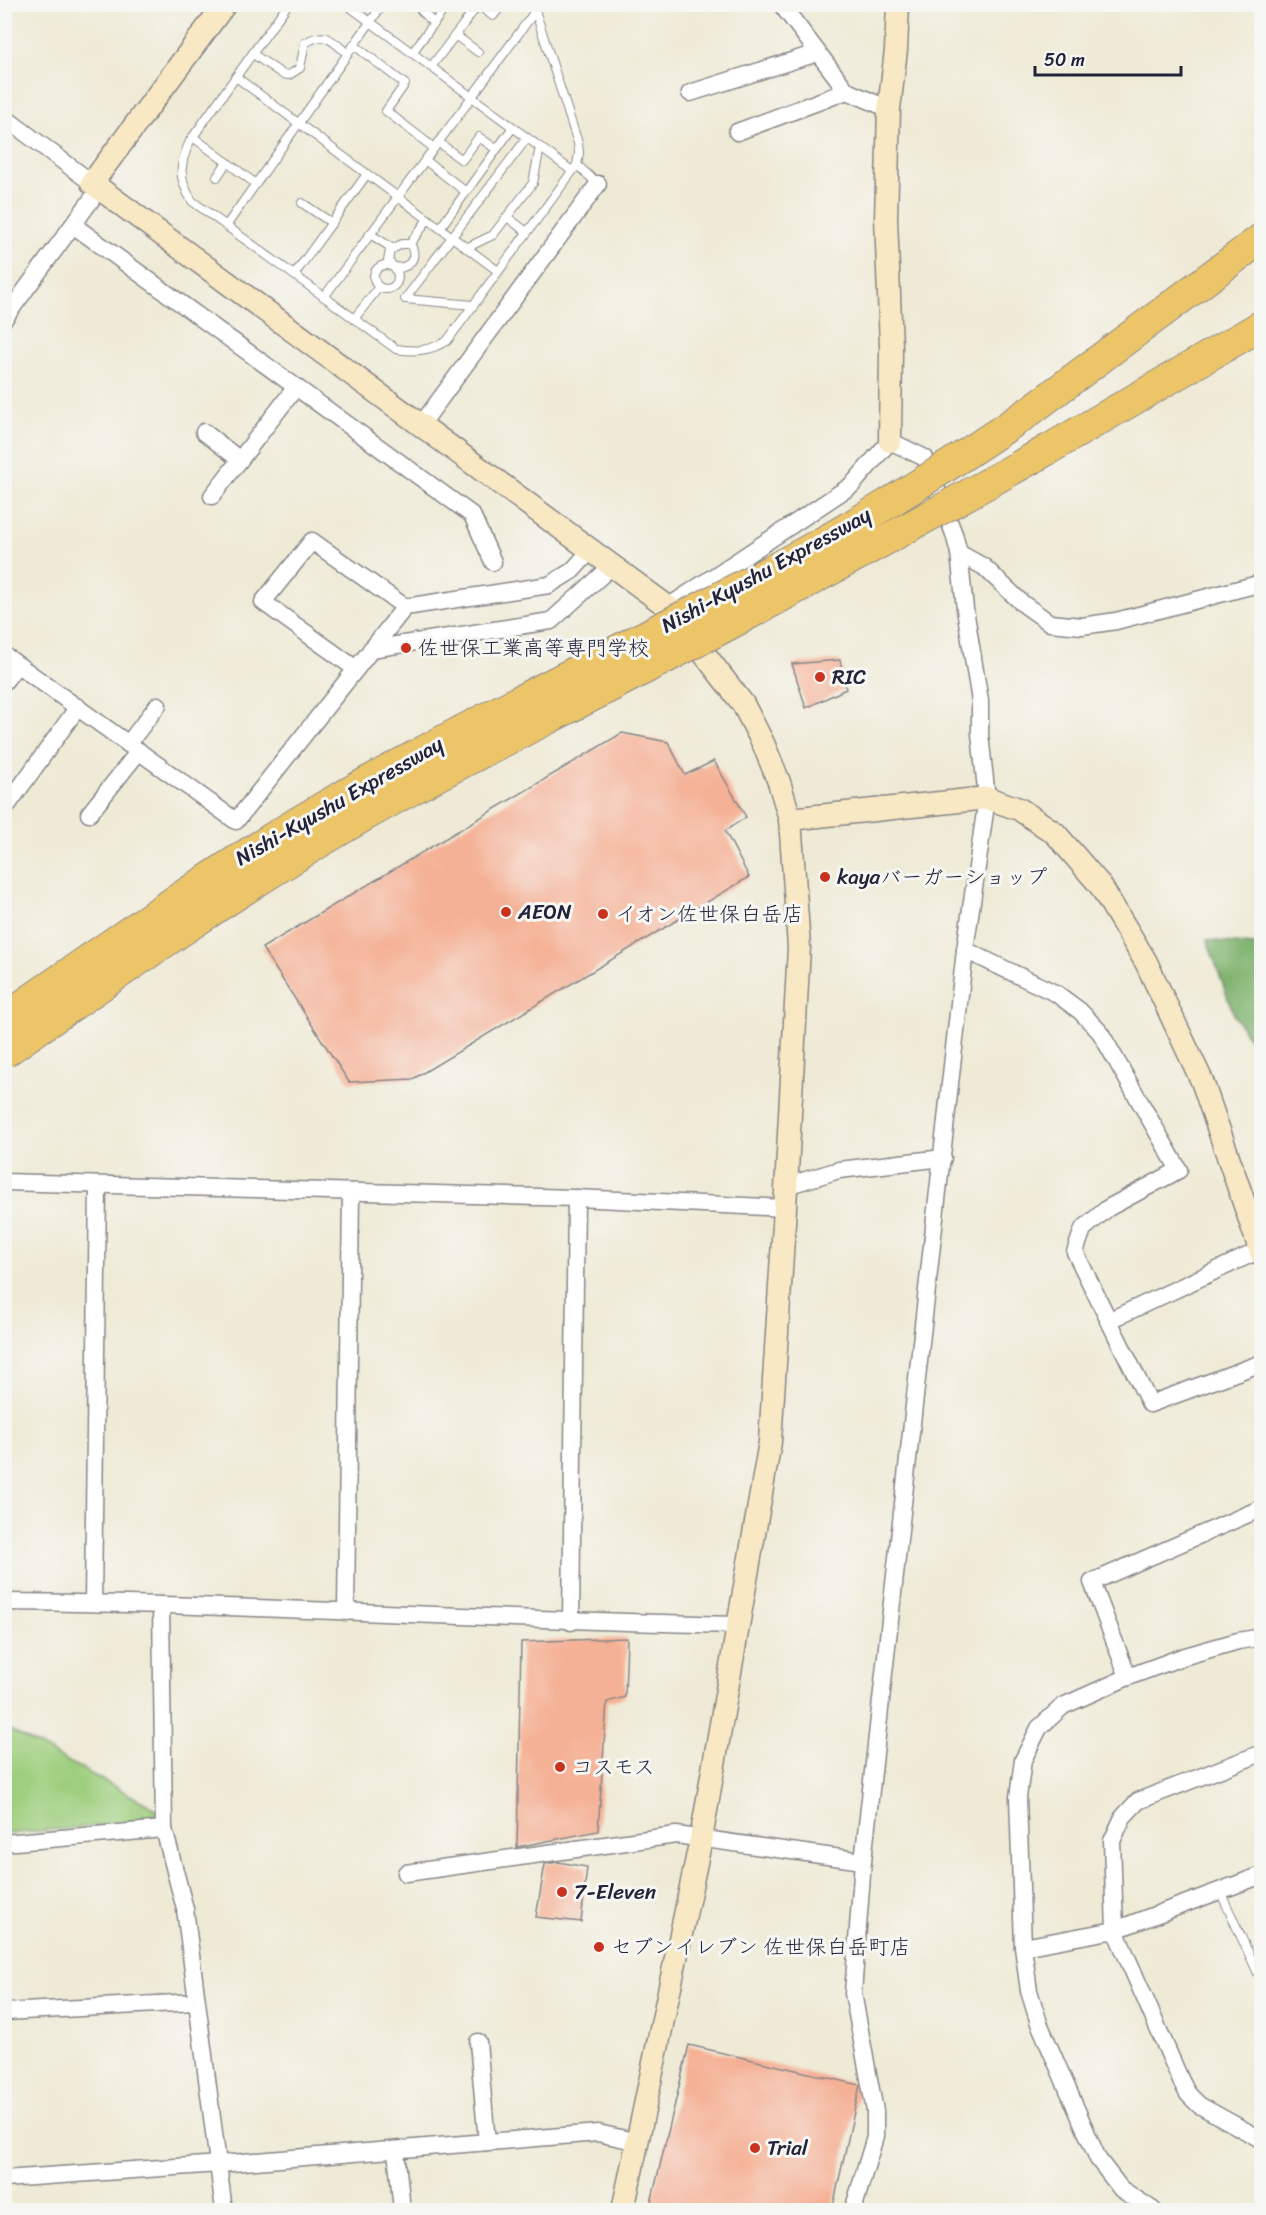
<svg xmlns="http://www.w3.org/2000/svg" width="1266" height="2215" font-family="Sriracha,'Klee One',sans-serif">
<rect width="100%" height="100%" fill="#f6f6f2"/>
<filter id="ink" filterUnits="userSpaceOnUse"><feTurbulence type="fractalNoise" baseFrequency=".0167" numOctaves="2"/><feDisplacementMap in="SourceGraphic" scale="12" xChannelSelector="R" yChannelSelector="G"/><feConvolveMatrix kernelMatrix="1 2 1 2 8 2 1 2 1" color-interpolation-filters="sRGB"/></filter>
<filter id="wash" filterUnits="userSpaceOnUse"><feTurbulence type="fractalNoise" baseFrequency=".008" numOctaves="4" result="noise"/><feDisplacementMap in="SourceGraphic" scale="24" xChannelSelector="R" yChannelSelector="G"/><feGaussianBlur stdDeviation="1.35" result="paint"/><feColorMatrix in="noise" values="0 0 0 0 0 0 0 0 0 0 0 0 0 0 0 0 0 1.4 0 .05"/><feComposite in="paint" operator="in"/></filter>
<g filter="url(#wash)">
<rect width="100%" height="100%" fill="#efead5"/>
<polygon fill="#9ecf7e" stroke="#60785c" stroke-width="1.5" points="4,1727 156,1809 154,1821 5,1834"/>
<polygon fill="#7eb26d" stroke="#506a54" stroke-width="1.5" points="1207,940 1261,946 1261,1057 1234,1015"/>
<g id="blocks">
<g fill="#f5b195">
<polygon points="840,660 846,689 806,708 792,664"/>
<polygon points="622,733 668,742 685,775 714,761 746,817 725,831 749,877 413,1079 349,1082 262,948"/>
<polygon points="627,1638 625,1697 607,1702 598,1831 517,1847 521,1642"/>
<polygon points="558,1862 587,1867 581,1922 536,1917 545,1864"/>
<polygon points="689,2045 860,2085 832,2211 649,2211"/>
</g>
</g>
</g>
<g filter="url(#ink)">
<use href="#blocks" fill-opacity="0" stroke="#888688" stroke-width="1.5"/>
<g fill="none" stroke-linecap="round" stroke-linejoin="round">
<g stroke="#888688" stroke-width="10">
<g id="lane">
<path d="M288 4 190 141C179 165 178 178 192 201L396 349C415 352 429 351 447 341L577 165 579 153 578 143 533 4"/>
<polyline points="346,4 572,171"/>
<polyline points="420,4 421,10 434,24"/>
<polyline points="477,4 493,16 503,4"/>
<polyline points="455,35 478,52"/>
<polyline points="354,45 405,84 386,111 434,148"/>
<polyline points="412,53 448,4"/>
<path d="M253 54 282 74 289 75 300 68 305 43C326 30 332 41 348 54"/>
<polyline points="431,67 478,5"/>
<polyline points="236,77 498,271"/>
<polyline points="193,137 256,184"/>
<polyline points="438,142 462,160 479,137 496,149"/>
<polyline points="425,160 466,192"/>
<polyline points="577,165 598,184"/>
<polyline points="217,177 227,162"/>
<polyline points="302,203 332,223"/>
<polyline points="507,217 527,232"/>
<polyline points="226,226 383,4"/>
<polyline points="440,228 513,127"/>
<polyline points="370,234 392,248"/>
<path d="M410 244H402L390 250 388 261 393 266 400 268C413 265 417 255 410 244L428 219"/>
<polyline points="466,248 493,235 533,183 540,147"/>
<circle cx="386" cy="277" r="12"/>
<polyline points="294,275 367,174"/>
<polyline points="324,297 536,10"/>
<polyline points="473,305 405,299 527,138"/>
<polyline points="354,319 379,287"/>
<polyline points="1220,1891 1262,1982"/>
</g>
</g>
<g stroke="#888688" stroke-width="19">
<g id="street">
<polyline points="781,4 847,91 889,109"/>
<polyline points="690,93 817,53"/>
<polyline points="4,117 92,183"/>
<polyline points="737,132 847,91"/>
<polyline points="73,225 472,515 493,562"/>
<polyline points="4,319 100,188"/>
<polyline points="421,425 598,184"/>
<polyline points="204,432 240,460"/>
<polyline points="212,496 296,387"/>
<polyline points="959,553 984,567 1022,603 1050,623 1082,626 1116,621 1262,583"/>
<polyline points="668,607 852,485 890,441 925,458 954,534 959,553 965,609 980,701 980,734 987,798 965,950 863,1861 853,1993 875,2111 875,2137 853,2210"/>
<polyline points="371,649 551,621 612,566"/>
<polyline points="4,655 236,821 405,607 549,585 572,571 591,550"/>
<polyline points="356,669 263,602 312,541 405,607"/>
<polyline points="4,682 17,665"/>
<polyline points="128,744 158,705"/>
<polyline points="4,810 78,707"/>
<polyline points="89,814 139,751"/>
<polyline points="965,950 1057,994 1080,1011 1100,1032 1179,1170 1108,1208 1083,1229 1075,1252 1150,1404 1262,1363"/>
<polyline points="4,1182 576,1198 785,1208"/>
<polyline points="786,1186 839,1170 943,1158"/>
<polyline points="1108,1321 1260,1250"/>
<path d="M4 1602C249 1604 493 1620 737 1625"/>
<polyline points="93,1602 98,1185"/>
<polyline points="161,1605 164,1829 185,1909 224,2210"/>
<polyline points="346,1612 351,1192"/>
<polyline points="571,1622 576,1198"/>
<polyline points="1128,1677 1092,1582 1262,1508"/>
<polyline points="1262,1753 1138,1801 1123,1817 1112,1841 1115,1930 1181,2081 1188,2094 1199,2105 1262,2140"/>
<polyline points="4,1843 164,1829"/>
<polyline points="406,1873 676,1835 863,1861"/>
<polyline points="1023,1947 1115,1930 1262,1875"/>
<polyline points="4,2012 196,2002"/>
<polyline points="478,2042 487,2142"/>
<polyline points="396,2150 402,2210"/>
<polyline points="4,2179 219,2164 598,2133 638,2142"/>
<polyline points="1153,2210 1121,2189 1098,2159 1039,2023 1029,1991 1023,1947 1018,1797 1023,1760 1039,1728 1063,1706 1128,1677 1182,1657 1238,1641 1262,1637"/>
</g>
</g>
<g stroke="#888688" stroke-width="25">
<g id="secondary">
<polyline points="225,4 92,183 668,607 743,704 763,743 779,782 790,819 799,947 785,1208 770,1442 701,1839 623,2210"/>
<polyline points="890,441 891,347 886,218 889,109 896,50 898,4"/>
<polyline points="790,819 987,798 1019,809 1055,833 1100,885 1146,962 1202,1081 1262,1255"/>
</g>
</g>
<g stroke="#888688" stroke-width="32">
<g id="highway">
<polyline points="1026,414 1262,238"/>
<polyline points="1049,449 1262,325"/>
</g>
</g>
<use href="#lane" stroke="#fff" stroke-width="8"/>
<use href="#street" stroke="#fff" stroke-width="16"/>
<use href="#secondary" stroke="#f8e8c3" stroke-width="22"/>
<use href="#highway" stroke="#edc569" stroke-width="30"/>
<g stroke="#888688" stroke-width="32" stroke-linecap="butt">
<g id="highway-bridge">
<path d="M4 1018C107 947 210 874 318 810 477 717 646 639 808 550 883 509 955 462 1026 414"/>
<path d="M4 1053C118 974 230 895 349 825 441 771 538 725 633 675 773 603 912 526 1049 449"/>
</g>
</g>
<use href="#highway-bridge" stroke="#edc569" stroke-width="30"/>
</g>
</g>
<g fill="#c8321e" stroke="#f6f6f2" stroke-width="2">
<circle cx="406" cy="648" r="6"/>
<circle cx="820" cy="677" r="6"/>
<circle cx="825" cy="877" r="6"/>
<circle cx="506" cy="912" r="6"/>
<circle cx="603" cy="914" r="6"/>
<circle cx="560" cy="1767" r="6"/>
<circle cx="562" cy="1892" r="6"/>
<circle cx="599" cy="1947" r="6"/>
<circle cx="755" cy="2148" r="6"/>
</g>
<g text-anchor="middle" stroke-width="6" stroke-linejoin="round" paint-order="stroke">
<g font-size="21" fill="#22223b" stroke="#f6f6f2">
<text transform="translate(766 570) rotate(-29)" y="7">Nishi-Kyushu Expressway</text>
<text transform="translate(339 801) rotate(-30)" y="7">Nishi-Kyushu Expressway</text>
</g>
<g font-size="21" fill="#22223b" stroke="#f6f6f2" text-anchor="start">
<text x="418" y="655">佐世保工業高等専門学校</text>
<text x="832" y="684">RIC</text>
<text x="837" y="884">kayaバーガーショップ</text>
<text x="518" y="919">AEON</text>
<text x="615" y="921">イオン佐世保白岳店</text>
<text x="572" y="1774">コスモス</text>
<text x="574" y="1899">7-Eleven</text>
<text x="611" y="1954">セブンイレブン 佐世保白岳町店</text>
<text x="767" y="2155">Trial</text>
</g>
</g>
<rect width="1266" height="2215" fill="none" stroke="#f6f6f2" stroke-width="24"/>
<path d="M1035 66v9h146v-9" fill="none" stroke="#22223b" stroke-width="3"/>
<text x="1044" y="66" font-size="18" fill="#22223b" stroke="#f6f6f2" stroke-width="4.5" paint-order="stroke">50 m</text>
</svg>
